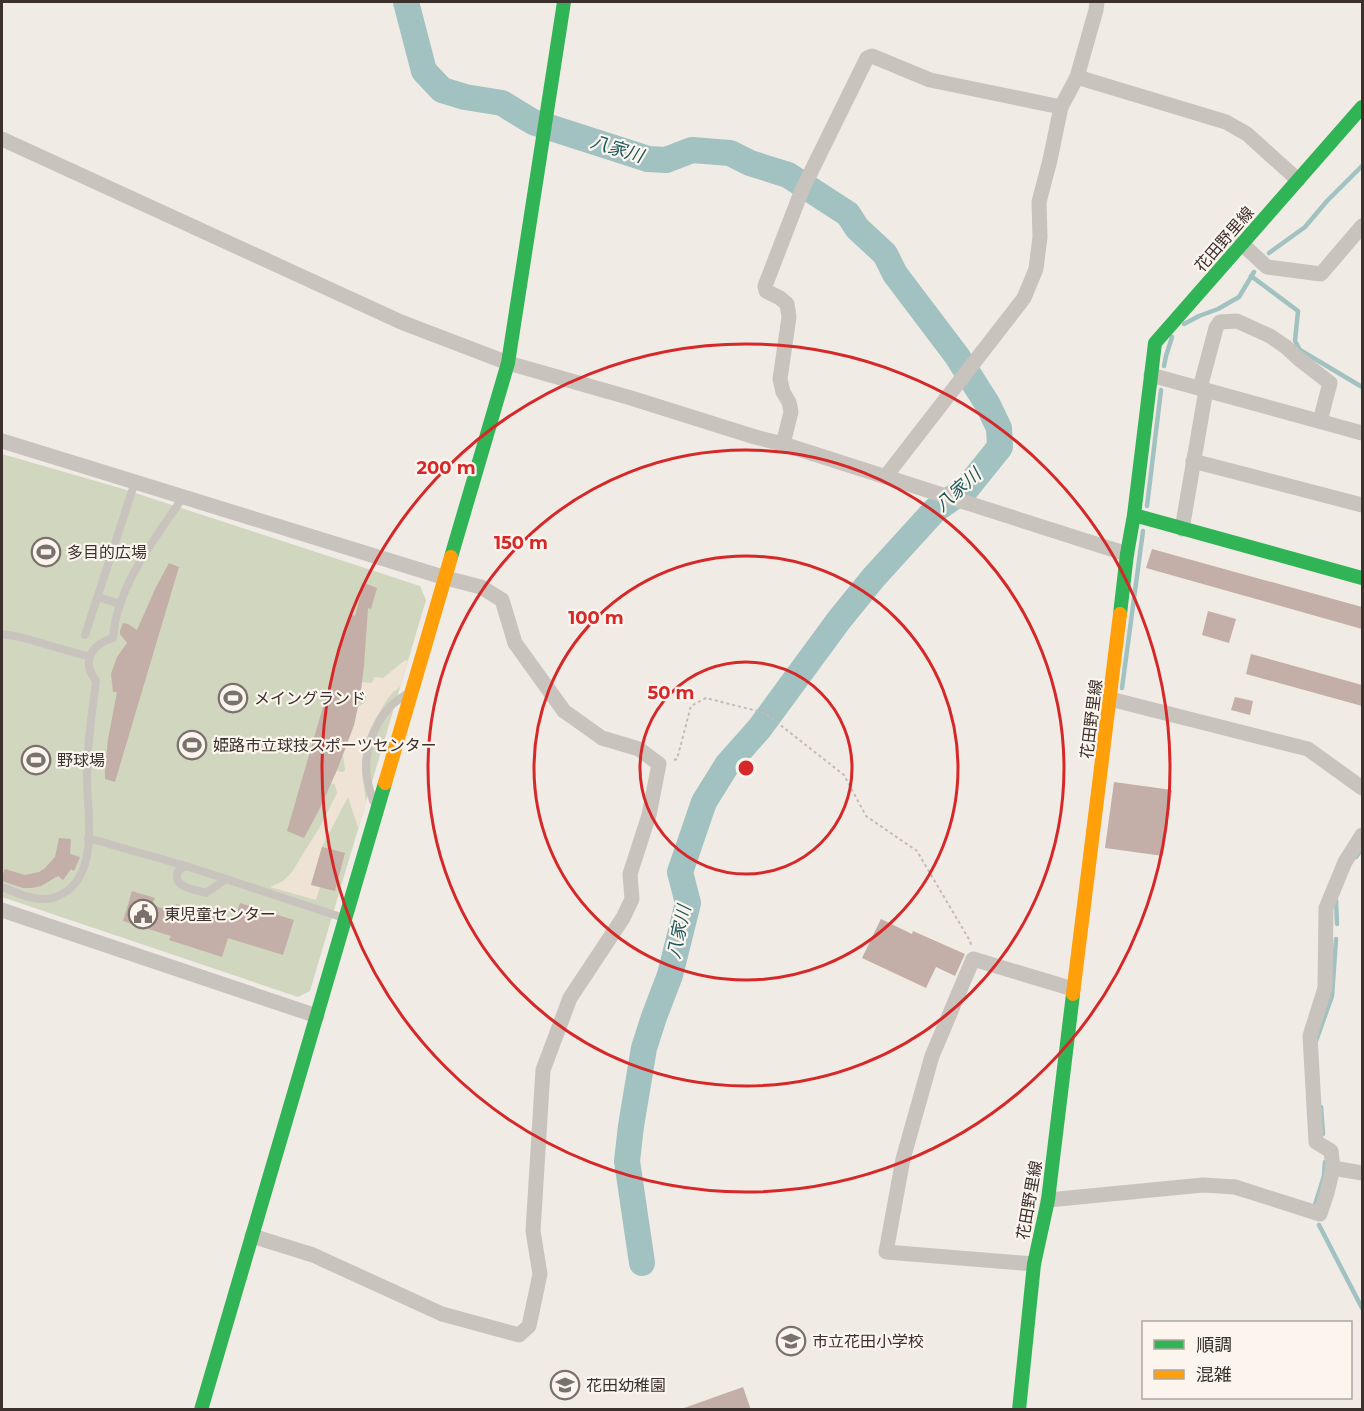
<svg xmlns="http://www.w3.org/2000/svg" width="1364" height="1411" font-family="Montserrat,'Noto Sans JP',sans-serif">
<rect width="100%" height="100%" fill="#f0ebe5"/>
<polygon fill="#d1d6bf" points="2,454 120,488 420,586 426,600 310,991 298,997 2,897"/>
<polygon fill="#eee3d5" points="408,660 400,687 393,692 386,701 376,718 367,739 362,760 362,773 366,802 358,828 348,797 322,847 311,884 320,887 316,900 270,887 283,881 292,872 321,825 337,793 335,785 331,783 337,770 340,772 343,772 345,770 343,755 354,725 357,708 365,702 366,698 366,696 360,694 362,682 371,683 373,681 374,677 383,678 404,661"/>
<g fill="none" stroke-linecap="round" stroke-linejoin="round">
<g stroke="#a1c2c1" stroke-width="4.5">
<polyline points="1269,253 1305,227 1327,201 1362,166"/>
<polyline points="1251,276 1298,311 1295,341 1300,350 1362,387"/>
<polyline points="1184,324 1199,316 1218,309 1239,297 1254,272"/>
<polyline points="1164,366 1166,356 1172,337"/>
<polyline points="1147,506 1161,390"/>
<polyline points="1122,688 1143,531"/>
<polyline points="1356,857 1362,849"/>
<polyline points="1336,900 1337,924"/>
<polyline points="1316,1041 1332,996 1336,939"/>
<polyline points="1321,1107 1323,1134"/>
<polyline points="1315,1205 1324,1176 1325,1162"/>
<polyline points="1319,1225 1362,1308"/>
</g>
<polyline stroke="#a1c2c1" stroke-width="26" points="406,2 424,71 442,90 465,97 502,103 533,122 648,159 666,160 692,150 730,153 750,163 788,175 848,214 857,228 885,254 895,274 957,356 988,405 999,428 1000,447 967,488 935,510 874,577 839,620 759,729 727,765 704,802 680,872 688,903 670,975 654,1017 644,1048 631,1126 627,1161 642,1263"/>
</g>
<g fill="#c3afa7">
<polygon points="1152,549 1362,607 1362,629 1146,568"/>
<polygon points="169,563 179,567 115,782 105,779 105,771 108,739 117,692 113,692 111,674 117,657 127,643 120,634 120,631 123,623 128,624 137,630 156,587"/>
<polygon points="364,583 377,588 371,609 368,608 364,666 360,698 354,725 337,770 319,810 304,838 287,831 350,614 355,616"/>
<polygon points="1208,611 1236,619 1229,643 1202,635"/>
<polygon points="1251,654 1362,685 1362,706 1246,674"/>
<polygon points="1235,697 1253,701 1250,715 1231,710"/>
<polygon points="1114,782 1172,790 1163,856 1105,848"/>
<polygon points="59,838 71,839 70,854 80,857 74,871 71,869 63,880 58,876 41,886 32,888 23,888 2,881 2,876 5,869 25,875 39,872 45,868 55,857"/>
<polygon points="322,847 345,853 335,891 311,885"/>
<polygon points="132,891 155,898 152,905 174,912 176,904 234,921 240,903 294,920 283,955 228,938 222,957 169,940 171,936 123,921"/>
<polygon points="881,919 912,934 913,931 965,954 955,976 936,967 926,988 862,958"/>
<polygon points="743,1387 751,1410 684,1410 684,1408"/>
</g>
<g fill="none" stroke-linecap="round" stroke-linejoin="round">
<polyline stroke="#c2bbb6" stroke-width="2" stroke-dasharray="3 3" stroke-linecap="butt" points="674,760 677,759 691,706 706,698 765,713 844,775 866,816 917,851 970,941 971,945"/>
<g stroke="#c9c3be" stroke-width="8">
<polyline points="98,597 120,604"/>
<polyline points="2,634 20,637 90,657"/>
<polyline points="85,635 135,482"/>
<path d="M373 801C371 793 368 785 367 778 363 753 373 725 390 707 394 702 400 699 405 695"/>
<polyline points="88,838 186,866"/>
<path d="M187 866 192 868 226 879 206 893C197 890 176 888 177 876 177 869 182 867 187 866Z"/>
<polyline points="226,879 344,918"/>
<path d="M2 887C16 892 31 900 46 899 53 899 61 895 67 891 99 867 87 812 87 777 87 745 92 713 96 681 81 661 91 645 113 638 114 629 115 620 118 611 130 569 159 533 183 497"/>
</g>
<g stroke="#c9c3be" stroke-width="15">
<polyline points="1077,77 1226,122 1247,134 1298,180"/>
<polyline points="2,139 401,322 508,363 631,398 755,437 783,444 1127,554"/>
<polyline points="1242,244 1267,267 1321,274 1362,226"/>
<polyline points="1151,375 1362,433"/>
<polyline points="1200,388 1216,328 1220,322 1237,321 1270,336 1286,347 1299,359 1330,383 1320,421"/>
<polyline points="2,441 446,578 481,587 502,600 515,643 564,711 602,738 639,749 659,764 649,815 630,874 632,899 623,918 570,998 543,1070 533,1231 540,1274 529,1326 519,1335 442,1314 313,1255 252,1236"/>
<polyline points="783,444 791,412 789,402 783,392 780,379 789,317 787,304 780,298 766,291 765,286 802,190 867,58 872,56 930,80 1061,107 1077,77 1096,10 1097,2"/>
<polyline points="1193,461 1362,505"/>
<polyline points="886,476 1024,298 1036,269 1040,237 1039,202 1050,160 1061,107"/>
<polyline points="1182,529 1206,390"/>
<polyline points="1110,699 1308,749 1362,788"/>
<polyline points="2,910 317,1016"/>
<polyline points="1333,1168 1362,1173"/>
<polyline points="1048,1200 1203,1185 1235,1187 1320,1214 1327,1193 1333,1168 1331,1151 1316,1142 1310,1036 1325,988 1326,908 1345,862 1362,835"/>
<polyline points="1034,1264 886,1252 903,1159 932,1056 973,959 1073,989"/>
</g>
<g stroke="#30b455" stroke-width="14">
<polyline points="1134,515 1362,578"/>
<polyline points="451,557 508,363 564,2"/>
<polyline points="1120,614 1127,554 1134,515 1155,343 1362,107"/>
<polyline points="201,1410 385,783"/>
<polyline points="1019,1410 1034,1264 1048,1200 1073,994"/>
</g>
<g stroke="#ff9f0a" stroke-width="14">
<polyline points="385,783 451,557"/>
<polyline points="1073,994 1120,614"/>
</g>
</g>
<g fill="none" stroke="#d62828" stroke-width="3">
<circle cx="746" cy="768" r="106"/>
<circle cx="746" cy="768" r="212"/>
<circle cx="746" cy="768" r="318"/>
<circle cx="746" cy="768" r="424"/>
</g>
<defs>
<g id="stadium-ring" transform="scale(1.5)"><circle r="9.5" fill="#fbf5ee" stroke="#7a716c" stroke-width="1.5"/><path d="M0-5a6.5 5 0 1 0 0 10a6.5 5 0 1 0 0-10ZM-3.5-1.8h7v3.6h-7Z" fill="#7a716c"/></g>
<g id="civic-ring" transform="scale(1.5)"><circle r="9.5" fill="#fbf5ee" stroke="#7a716c" stroke-width="1.5"/><path d="M-.6-6.5H3V-4.5H.6V-3L4-1V1h2V6H-6V1h2V-1L-.6-3ZM-1.2 2.5V6h2.4V2.5Z" fill="#7a716c"/></g>
<g id="school-ring" transform="scale(1.5)"><circle r="9.5" fill="#fbf5ee" stroke="#7a716c" stroke-width="1.5"/><path d="M0-5L7-2L0 1L-7-2ZM-4 1L0 2.5L4 1V4Q0 6-4 4Z" fill="#7a716c"/></g>
</defs>
<g fill-rule="evenodd">
<use href="#stadium-ring" x="46" y="552"/>
<use href="#stadium-ring" x="233" y="698"/>
<use href="#stadium-ring" x="192" y="745"/>
<use href="#stadium-ring" x="36" y="760"/>
<use href="#civic-ring" x="143" y="914"/>
<use href="#school-ring" x="791" y="1341"/>
<use href="#school-ring" x="565" y="1385"/>
</g>
<g text-anchor="middle" stroke-width="4.5" stroke-linejoin="round" paint-order="stroke">
<g font-size="16" fill="#3b302b" stroke="#fbf5ee">
<text transform="translate(1224 239) rotate(-49)" y="6">花田野里線</text>
<text transform="translate(1091 719) rotate(-83)" y="6">花田野里線</text>
<text transform="translate(1029 1200) rotate(-80)" y="6">花田野里線</text>
</g>
<g font-size="16" fill="#3b302b" stroke="#fbf5ee" text-anchor="start">
<text x="67" y="558">多目的広場</text>
<text x="254" y="704">メイングランド</text>
<text x="213" y="751">姫路市立球技スポーツセンター</text>
<text x="57" y="766">野球場</text>
<text x="164" y="920">東児童センター</text>
<text x="812" y="1347">市立花田小学校</text>
<text x="586" y="1391">花田幼稚園</text>
</g>
<g font-size="18" font-style="italic" fill="#1f5a5e" stroke="#fbf5ee">
<text transform="translate(617 149) rotate(17)" y="6">八家川</text>
<text transform="translate(958 490) rotate(-42)" y="6">八家川</text>
<text transform="translate(679 932) rotate(-78)" y="6">八家川</text>
</g>
</g>
<circle cx="746" cy="768" r="9" fill="#d62828" stroke="#fbf5ee" stroke-width="3"/>
<g font-size="18" text-anchor="middle" font-weight="bold" fill="#d62828" stroke="#fbf5ee" stroke-width="4.5" stroke-linejoin="round" paint-order="stroke">
<text x="446" y="474">200 m</text>
<text x="521" y="549">150 m</text>
<text x="596" y="624">100 m</text>
<text x="671" y="699">50 m</text>
</g>
<rect width="1364" height="1411" fill="none" stroke="#3b302b" stroke-width="6"/>
<rect x="1142" y="1321" width="210" height="78" fill="#fbf5ee" stroke="#aea6a0" stroke-width="1.5"/>
<rect x="1154" y="1340" width="30" height="9" fill="#30b455" stroke="#aea6a0" stroke-width="1.5"/>
<text x="1196" y="1351" font-size="18" fill="#3b302b">順調</text>
<rect x="1154" y="1370" width="30" height="9" fill="#ff9f0a" stroke="#aea6a0" stroke-width="1.5"/>
<text x="1196" y="1381" font-size="18" fill="#3b302b">混雑</text>
</svg>
